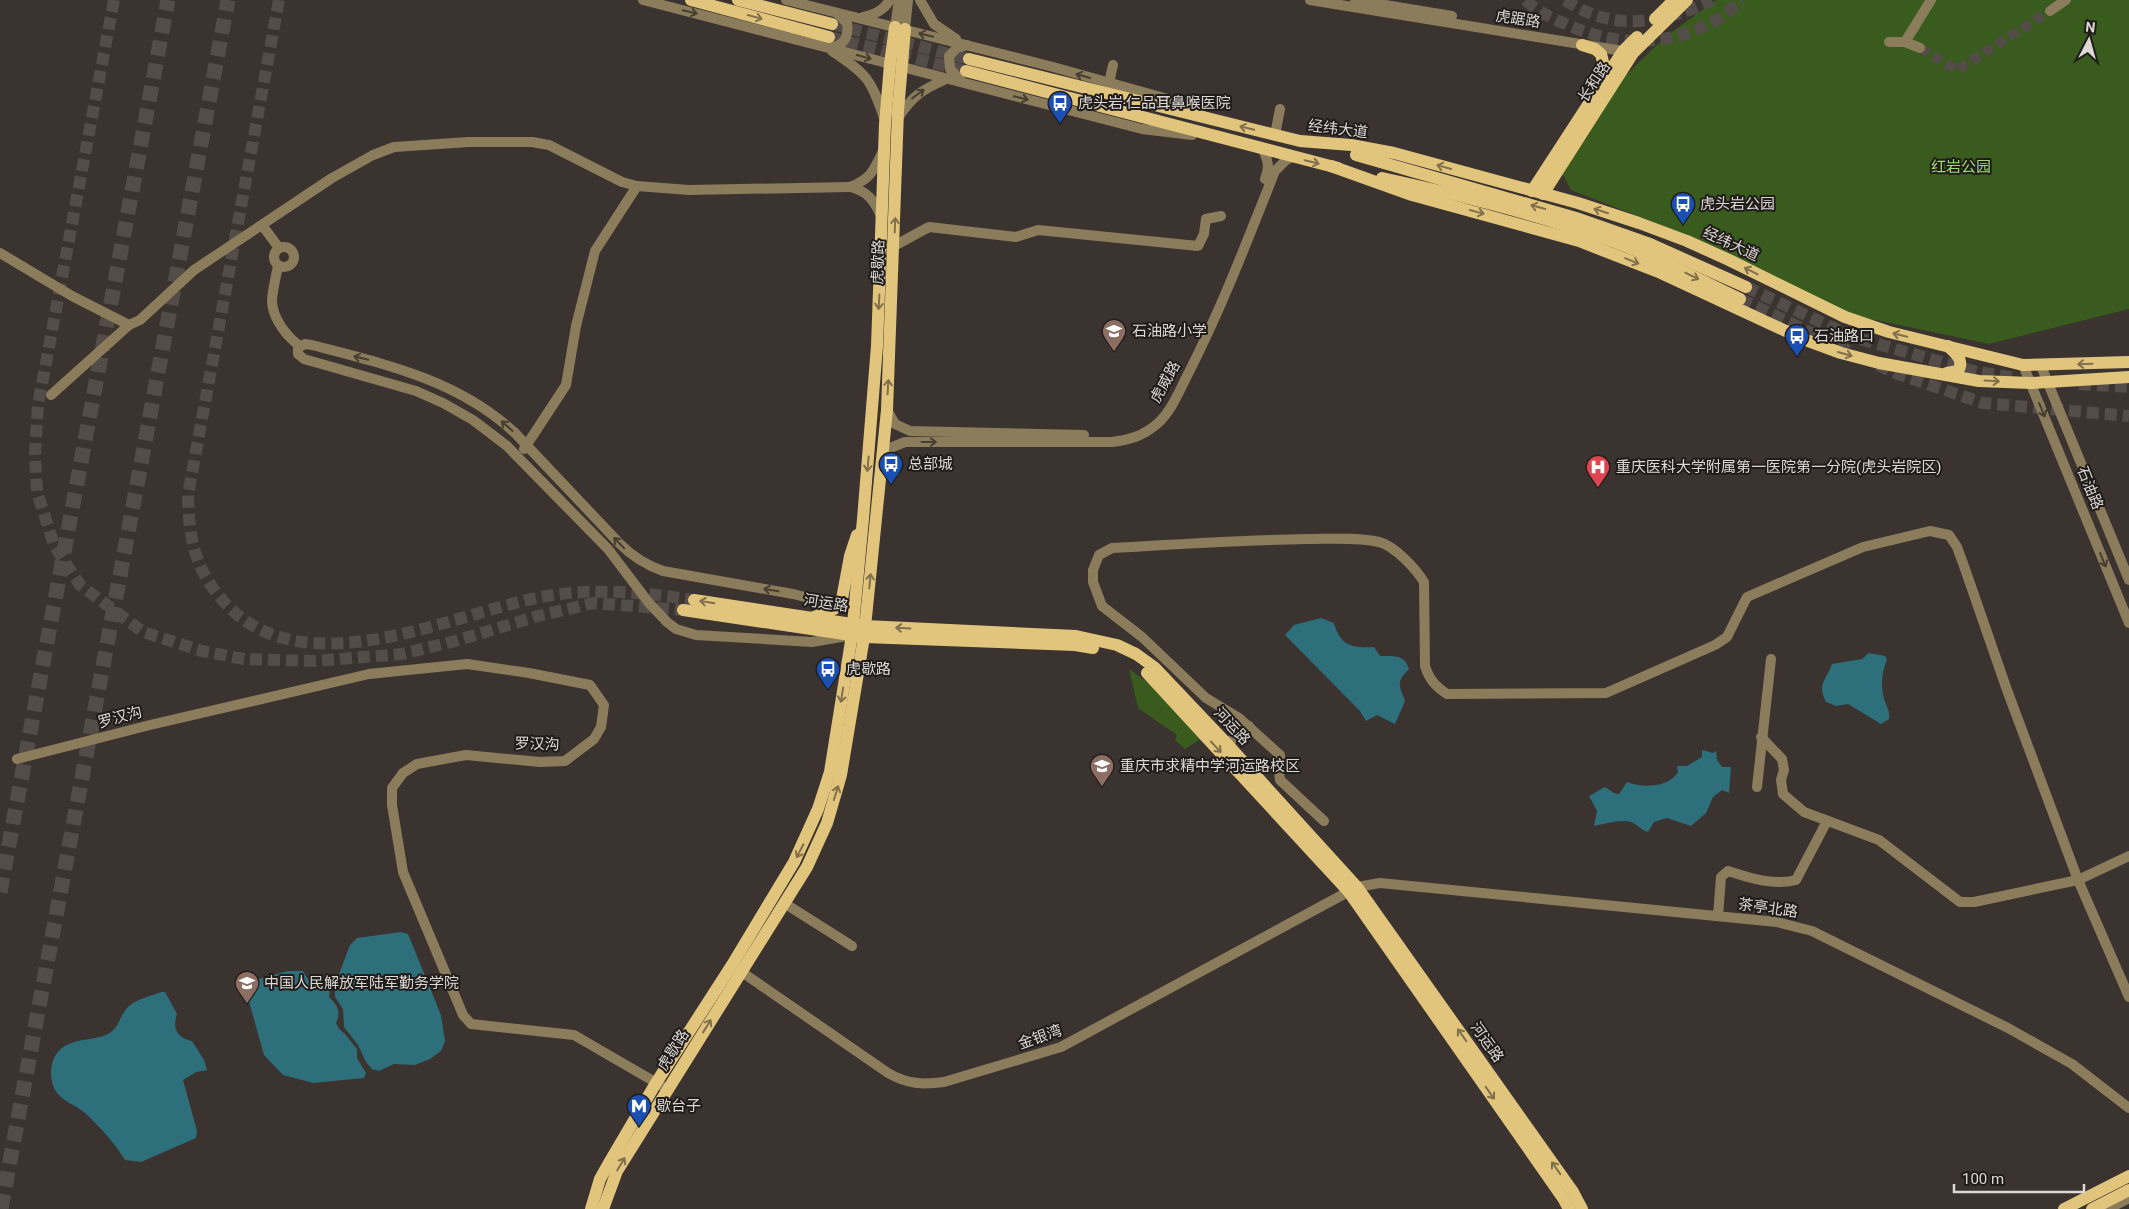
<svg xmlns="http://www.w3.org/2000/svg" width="2129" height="1209" font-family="Roboto,'Noto Sans SC',sans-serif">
<rect width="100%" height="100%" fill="#3b332f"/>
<g fill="#395b1d">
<polygon points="1716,0 2129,0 2129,309 1989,344 1838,312 1697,239 1571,190 1562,173 1624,77 1665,37"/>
<polygon points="1129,669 1147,682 1201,739 1185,749 1175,740 1177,735 1138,708"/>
</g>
<g fill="#2e6f7c">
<path d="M1321 618 1334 623C1340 646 1352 648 1374 647L1380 656C1393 656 1405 654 1409 669 1396 682 1399 684 1405 701L1395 724 1377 715 1366 721 1360 711 1285 635 1294 625Z"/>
<path d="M1869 653 1885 656 1887 660C1881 674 1880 690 1886 704 1888 710 1890 712 1889 719L1881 724 1848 704 1836 706 1826 702C1817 683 1826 681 1832 664L1862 659Z"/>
<path d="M1702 750 1713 753 1716 751 1717 760 1722 767H1731L1729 793 1722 790 1713 797 1706 813 1691 826 1667 818 1654 822 1648 832C1641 830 1637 824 1631 822 1620 819 1605 824 1594 826L1597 811 1589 796 1605 787 1614 793 1619 794 1627 782C1643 788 1668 788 1678 772L1677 766H1687L1702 757Z"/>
<polygon points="401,932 408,934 441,1015 445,1041 441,1051 430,1059 415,1065 394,1064 379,1071 372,1069 366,1062 358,1045 344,1027 343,1009 335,997 335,985 350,945 357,938"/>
<path d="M288 971H303C309 983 316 988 330 989L329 997C338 1006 341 1011 336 1023L339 1029 345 1034 357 1049V1058L366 1073 364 1078 313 1083 283 1075 264 1055 246 991 248 982Z"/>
<path d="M161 992H165L177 1014C172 1028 177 1038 192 1041L204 1060 207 1070 196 1072 183 1080 197 1131 196 1138 141 1162 125 1160C114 1142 101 1128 85 1113 76 1105 61 1101 55 1090 48 1077 50 1057 62 1048 73 1039 93 1040 106 1035 120 1029 119 1015 129 1006 137 999 151 996 161 992Z"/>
</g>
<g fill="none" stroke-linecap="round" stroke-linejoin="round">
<polyline stroke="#534c48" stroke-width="10" stroke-dasharray="10 5" stroke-linecap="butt" points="1920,48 1957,70 2050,11"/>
<g stroke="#534c48" stroke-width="12" stroke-dasharray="12 6" stroke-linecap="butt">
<polyline points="114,0 38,405 35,453 37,492 54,545 80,585 143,632 202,651 244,659 316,661 402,654 455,641 538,616 594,603 683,610"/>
<path d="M279 0 188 495C189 541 195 571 227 605 304 686 446 617 536 598 589 587 641 592 694 600"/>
<path d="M1526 0C1537 12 1554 19 1568 25 1617 47 1672 47 1718 19 1727 14 1734 6 1742 0"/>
<path d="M1565 0C1603 25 1637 26 1680 13 1690 10 1703 6 1712 0"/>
<polyline points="832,24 969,59"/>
<polyline points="829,37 966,71"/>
<polyline points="1746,287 1853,337 1977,372 2017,378"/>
<polyline points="1740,299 1851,352"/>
<polyline points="1878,365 1895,373 1983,403 2129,416"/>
<polyline points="2079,384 2129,387"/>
</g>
<g stroke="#534c48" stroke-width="15" stroke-dasharray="15 8" stroke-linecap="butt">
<polyline points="0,892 168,0"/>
<polyline points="1,1209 228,0"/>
</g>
<g stroke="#8b7d5b" stroke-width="10">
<polyline points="643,0 1142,129 1192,135"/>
<polyline points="786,0 1053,67 1175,101 1200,112"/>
<polyline points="920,0 934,24 956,39"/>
<polyline points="1310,0 1629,52"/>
<polyline points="1355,0 1452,16"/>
<polyline points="2050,11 2066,0"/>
<path d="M863 17C875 14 883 11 890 0"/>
<polyline points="895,27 899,0"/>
<polyline points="905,29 908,0"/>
<polyline points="1889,42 1905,42 1920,48"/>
<polyline points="1905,42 1931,0"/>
<path d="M829 47C844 47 849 37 847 23L838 14"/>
<path d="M832 51C867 74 871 79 884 118"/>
<polyline points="962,82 950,69 949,56 957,48 967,45"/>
<polyline points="1109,83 1113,65"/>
<path d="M898 118C913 95 922 90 946 79"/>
<polyline points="1275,135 1280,109"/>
<path d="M1263 150C1268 160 1270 167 1265 179"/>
<path d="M881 216C874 200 867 191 850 187 870 179 873 172 882 153"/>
<polyline points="262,225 279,248"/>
<polyline points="894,246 929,227 1016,237 1038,230 1198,246 1204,234 1206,219 1221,216"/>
<circle cx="284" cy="257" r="10"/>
<polyline points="0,253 72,296 129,325 140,320 194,270 332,178 373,155 394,147 469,142 532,142 549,145 622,182 637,186 689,190 850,187"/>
<path d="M278 266C276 277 272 291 272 302 273 319 287 337 300 346"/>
<polyline points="2023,365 2129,623"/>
<polyline points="2041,366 2129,580"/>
<polyline points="51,395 129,325"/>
<polyline points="887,410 895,424 910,431 1084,435"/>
<polyline points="524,449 566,385 576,326 595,251 637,186"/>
<path d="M884 453 890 448 905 442H1112C1129 440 1143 436 1157 424 1172 411 1180 389 1189 372 1222 307 1248 239 1275 171L1286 160 1292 157"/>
<path d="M834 609 813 599 793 594 663 571C646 565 633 557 620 544L515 433C458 380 385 364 312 345L305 344 298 348V354L304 359 416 391 443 403 473 420 507 446 608 549 649 603 667 622 676 629 696 635 812 642 847 636"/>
<polyline points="1761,737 1782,759 1784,770 1781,780 1783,794 1804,812 1879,840 1960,902 1974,902 2078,880 2129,856"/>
<polyline points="1227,744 1249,726"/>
<polyline points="17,759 150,725 369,674 467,664 529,673 590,685 604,705 601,727 594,739 565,761 540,762 466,755 417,764 403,773 392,788 392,805 403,872 463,1015 471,1024 574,1035 662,1086"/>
<polyline points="1757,787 1771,659"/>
<path d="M1324 821 1280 780C1278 771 1281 764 1280 755L1239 718 1206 698 1142 637 1102 606 1093 582V570L1099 555 1112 548C1177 544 1242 540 1307 539 1330 539 1357 537 1379 542 1395 546 1416 569 1424 582L1425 666C1429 679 1435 686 1447 694L1606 693 1715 645 1727 637 1747 597 1863 547 1930 531 1949 535 1957 547 1964 566 2007 690 2078 880 2129 997"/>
<polyline points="784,903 852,946"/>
<path d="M1718 916 1721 877 1728 871C1750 878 1773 886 1796 880L1827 821"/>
<path d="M736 968 888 1073C907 1084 923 1085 944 1082L1061 1047 1357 887 1380 883 1777 922 1812 931 2008 1028 2072 1064 2129 1108"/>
<polyline points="2108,1209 2129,1198"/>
</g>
<g stroke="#e2c57d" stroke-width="12">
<polyline points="691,0 829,37"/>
<polyline points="738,0 832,24"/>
<polyline points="1655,19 1674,0"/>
<polyline points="1582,45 1595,49 1601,54 1604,66 1601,78"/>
<polyline points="969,59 1300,141 1351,145 1394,153 1578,203 1639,223 1687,241 1729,260 1845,317 1889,332 2023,365 2129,362"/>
<polyline points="966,71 1338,168"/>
<polyline points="1356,155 1576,218 1650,244 1746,287"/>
<polyline points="1331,166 1412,195 1579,241 1661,273 1803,339 1841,353 1879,363 1979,381 2031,383 2129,377"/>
<path d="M1382 178C1460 195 1538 214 1612 241 1656 257 1698 279 1740 299"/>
<polyline points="1532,191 1623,51 1637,37"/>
<polyline points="1543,194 1633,53 1687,0"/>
<path d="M1947 373 1958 371C1965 360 1955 353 1948 346"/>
<polyline points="694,600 865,626 1076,636 1117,645 1136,654 1154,667 1227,744 1357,887 1573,1192 1582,1209"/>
<polyline points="683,610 864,637 1075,645 1093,648"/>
<polyline points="814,617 834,609 842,599 850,556 857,535"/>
<polyline points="1147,673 1349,892 1563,1198 1569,1209"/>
<polyline points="591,1209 600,1179 609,1163 656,1083 732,965 794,862 818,809 830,772 852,635 863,519 877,346 885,124 890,64 895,27"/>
<polyline points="603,1209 617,1171 807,867 827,823 841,775 864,637 887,410 898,111 905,29"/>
<polyline points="2064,1209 2129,1176"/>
<polyline points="2092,1209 2129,1190"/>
</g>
</g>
<defs><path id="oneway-shaft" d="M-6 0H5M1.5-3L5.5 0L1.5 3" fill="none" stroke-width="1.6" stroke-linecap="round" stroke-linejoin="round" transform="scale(1.25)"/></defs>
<g stroke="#453e31">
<use href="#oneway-shaft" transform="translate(690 12) rotate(14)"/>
<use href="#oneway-shaft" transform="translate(926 35) rotate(-166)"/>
<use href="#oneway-shaft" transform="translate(864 57) rotate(15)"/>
<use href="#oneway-shaft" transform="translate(1083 76) rotate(-164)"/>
<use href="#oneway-shaft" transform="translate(918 94) rotate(-37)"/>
<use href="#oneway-shaft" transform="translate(1021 98) rotate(14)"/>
<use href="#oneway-shaft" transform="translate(361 358) rotate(-166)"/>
<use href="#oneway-shaft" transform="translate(2042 410) rotate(68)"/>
<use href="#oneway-shaft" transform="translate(507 426) rotate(-139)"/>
<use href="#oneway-shaft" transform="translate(929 442)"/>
<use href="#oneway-shaft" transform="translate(619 543) rotate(-134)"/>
<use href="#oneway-shaft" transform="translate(2103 560) rotate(68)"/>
<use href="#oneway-shaft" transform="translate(771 590) rotate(-170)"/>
</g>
<g stroke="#81704c">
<use href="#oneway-shaft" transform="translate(755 17) rotate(15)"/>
<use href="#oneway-shaft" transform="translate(1247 128) rotate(-167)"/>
<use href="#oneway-shaft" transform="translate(1312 162) rotate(13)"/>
<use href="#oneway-shaft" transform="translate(1444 167) rotate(-165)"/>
<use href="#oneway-shaft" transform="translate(1538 207) rotate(-164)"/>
<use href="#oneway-shaft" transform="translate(1601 211) rotate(-162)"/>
<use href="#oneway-shaft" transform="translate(1477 212) rotate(15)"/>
<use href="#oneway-shaft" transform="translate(895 225) rotate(-88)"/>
<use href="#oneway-shaft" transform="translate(1632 261) rotate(22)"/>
<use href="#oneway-shaft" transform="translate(1751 271) rotate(-153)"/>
<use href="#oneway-shaft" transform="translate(1692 276) rotate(26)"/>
<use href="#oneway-shaft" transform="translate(879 302) rotate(93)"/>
<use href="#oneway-shaft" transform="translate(1900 335) rotate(-167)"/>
<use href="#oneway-shaft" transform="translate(1845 354) rotate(16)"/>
<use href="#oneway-shaft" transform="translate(2085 364) rotate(178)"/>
<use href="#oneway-shaft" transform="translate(1992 381) rotate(3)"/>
<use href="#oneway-shaft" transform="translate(888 387) rotate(-87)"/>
<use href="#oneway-shaft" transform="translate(868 464) rotate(95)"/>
<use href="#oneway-shaft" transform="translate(870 581) rotate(-84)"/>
<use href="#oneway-shaft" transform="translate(707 602) rotate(-171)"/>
<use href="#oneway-shaft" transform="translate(903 628) rotate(-177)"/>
<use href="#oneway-shaft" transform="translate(842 695) rotate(99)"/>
<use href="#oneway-shaft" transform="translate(1216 747) rotate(47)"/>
<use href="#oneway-shaft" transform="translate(836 793) rotate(-73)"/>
<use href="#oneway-shaft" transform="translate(800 851) rotate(117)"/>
<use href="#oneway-shaft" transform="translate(707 1026) rotate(-58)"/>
<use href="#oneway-shaft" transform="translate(1462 1035) rotate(-125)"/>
<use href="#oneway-shaft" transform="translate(1490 1093) rotate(55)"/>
<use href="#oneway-shaft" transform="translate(621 1164) rotate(-59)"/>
<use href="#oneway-shaft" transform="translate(1556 1168) rotate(-125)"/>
</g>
<defs>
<g id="bus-pin" transform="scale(1.25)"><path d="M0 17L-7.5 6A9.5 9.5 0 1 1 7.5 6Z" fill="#1a4fb4" stroke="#201c1a"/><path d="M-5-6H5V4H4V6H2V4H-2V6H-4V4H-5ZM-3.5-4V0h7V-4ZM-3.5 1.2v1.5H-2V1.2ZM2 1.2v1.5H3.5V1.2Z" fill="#fff"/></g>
<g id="school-pin" transform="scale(1.25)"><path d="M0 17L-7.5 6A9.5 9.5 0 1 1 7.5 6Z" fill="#8d6e63" stroke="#201c1a"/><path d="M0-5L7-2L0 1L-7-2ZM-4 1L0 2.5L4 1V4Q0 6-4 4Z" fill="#fff"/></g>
<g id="hospital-pin" transform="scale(1.25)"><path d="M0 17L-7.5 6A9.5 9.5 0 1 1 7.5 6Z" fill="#e0444e" stroke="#201c1a"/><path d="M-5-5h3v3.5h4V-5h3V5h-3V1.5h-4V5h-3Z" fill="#fff"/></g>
<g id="university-pin" transform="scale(1.25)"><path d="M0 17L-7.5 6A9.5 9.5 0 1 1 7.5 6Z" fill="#8d6e63" stroke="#201c1a"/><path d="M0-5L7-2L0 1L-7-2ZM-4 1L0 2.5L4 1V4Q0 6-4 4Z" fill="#fff"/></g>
<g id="metro-pin" transform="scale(1.25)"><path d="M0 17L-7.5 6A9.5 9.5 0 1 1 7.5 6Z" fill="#1a4fb4" stroke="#201c1a"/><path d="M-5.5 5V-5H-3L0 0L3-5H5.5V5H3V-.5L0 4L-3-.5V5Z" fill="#fff"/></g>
</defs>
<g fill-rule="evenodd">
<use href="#bus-pin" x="1060" y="103"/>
<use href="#bus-pin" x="1683" y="204"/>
<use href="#school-pin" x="1114" y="331"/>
<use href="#bus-pin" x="1797" y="336"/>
<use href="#bus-pin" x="891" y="464"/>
<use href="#hospital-pin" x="1598" y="467"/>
<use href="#bus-pin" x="828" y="669"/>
<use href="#school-pin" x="1102" y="766"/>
<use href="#university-pin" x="247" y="983"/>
<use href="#metro-pin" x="639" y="1106"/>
</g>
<g text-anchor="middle" stroke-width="4" stroke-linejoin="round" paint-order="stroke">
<g font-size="15" fill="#ddd8d5" stroke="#201c1a">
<text transform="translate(1518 19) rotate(9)" y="5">虎踞路</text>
<text transform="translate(1594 82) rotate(-57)" y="5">长和路</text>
<text transform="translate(1338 129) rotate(7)" y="5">经纬大道</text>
<text transform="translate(1731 244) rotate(25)" y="5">经纬大道</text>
<text transform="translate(878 262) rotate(-88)" y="5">虎歇路</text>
<text transform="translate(1165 382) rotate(-61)" y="5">虎威路</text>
<text transform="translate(2090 488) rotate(68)" y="5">石油路</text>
<text transform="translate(826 603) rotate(9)" y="5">河运路</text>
<text transform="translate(120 717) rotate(-15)" y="5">罗汉沟</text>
<text transform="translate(1232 726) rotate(47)" y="5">河运路</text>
<text transform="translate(537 744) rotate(1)" y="5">罗汉沟</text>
<text transform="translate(1768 908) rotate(8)" y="5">茶亭北路</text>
<text transform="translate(1040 1037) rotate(-19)" y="5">金银湾</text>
<text transform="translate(1487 1042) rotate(55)" y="5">河运路</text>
<text transform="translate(673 1050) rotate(-58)" y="5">虎歇路</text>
</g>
<g font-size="15" fill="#ddd8d5" stroke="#201c1a" text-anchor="start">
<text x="1078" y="108">虎头岩‧仁品耳鼻喉医院</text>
<text x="1700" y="209">虎头岩公园</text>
<text x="1132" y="336">石油路小学</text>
<text x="1814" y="341">石油路口</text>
<text x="908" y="469">总部城</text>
<text x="1616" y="472">重庆医科大学附属第一医院第一分院(虎头岩院区)</text>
<text x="846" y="674">虎歇路</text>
<text x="1120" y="771">重庆市求精中学河运路校区</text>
<text x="264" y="988">中国人民解放军陆军勤务学院</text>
<text x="656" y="1111">歇台子</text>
</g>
<g font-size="15" fill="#a0da76" stroke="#201c1a">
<text x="1961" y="172">红岩公园</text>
</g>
</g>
<g transform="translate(2089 40) rotate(6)" stroke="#201c1a" stroke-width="4" paint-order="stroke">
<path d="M0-4L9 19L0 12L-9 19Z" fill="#ddd8d5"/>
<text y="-8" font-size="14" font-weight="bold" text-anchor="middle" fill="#ddd8d5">N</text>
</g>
<path d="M1954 1184v8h130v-8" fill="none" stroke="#ddd8d5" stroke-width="2.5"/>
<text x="1962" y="1184" font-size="15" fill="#ddd8d5" stroke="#201c1a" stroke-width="4" paint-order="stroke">100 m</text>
</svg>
